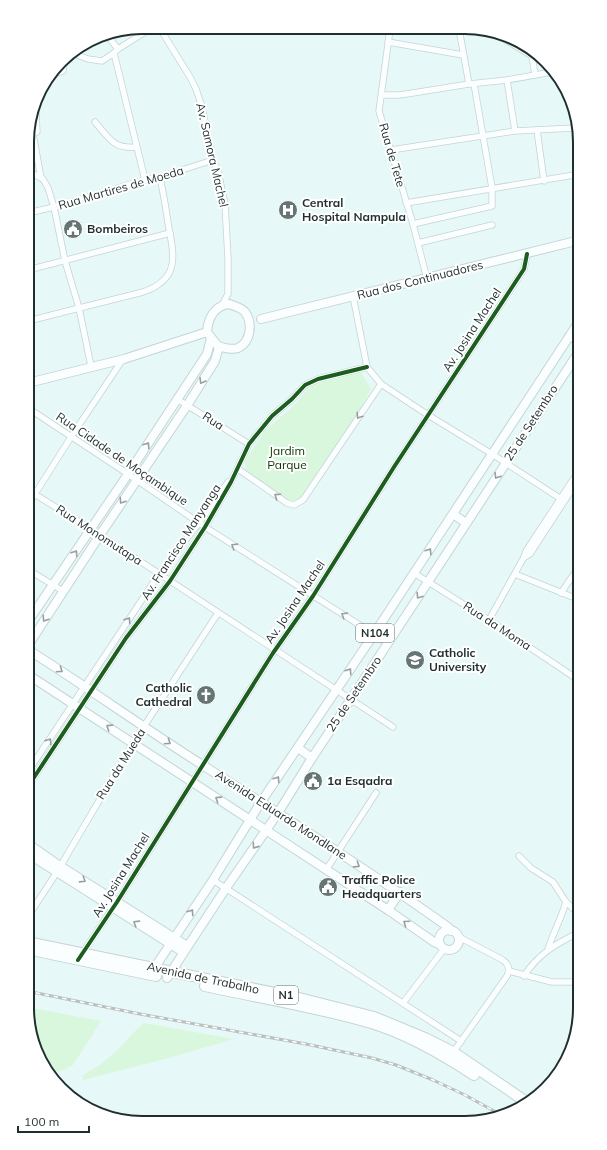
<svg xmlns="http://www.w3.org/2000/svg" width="607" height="1150" font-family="Mulish,sans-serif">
<rect width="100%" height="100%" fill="#e6f8f7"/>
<g fill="#d9f7dc">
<polygon points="361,372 371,389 358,413 299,499 292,501 276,492 246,470 245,461 265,431 292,407 312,385"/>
<polygon points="27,1007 101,1021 73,1065 63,1070 52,1073 33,1045"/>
<polygon points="144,1023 234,1039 172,1057 83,1080 82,1076 101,1064 119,1049 132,1034"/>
</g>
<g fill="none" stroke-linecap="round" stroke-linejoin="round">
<g stroke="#c5d4d4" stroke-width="7">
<g id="street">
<polyline points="159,27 190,77 196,89 202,107 213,160 218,171 225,204 228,258 228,294 222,305"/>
<polyline points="390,29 379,111 413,224 427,279"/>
<polyline points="459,29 469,84"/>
<polyline points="491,31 532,56"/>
<polyline points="106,34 118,49"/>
<polyline points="388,42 463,55"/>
<polyline points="531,50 535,75"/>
<polyline points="51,75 63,71 65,59 72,53 88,59 102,61 114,53"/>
<polyline points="507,80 515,131"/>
<polyline points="382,95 400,95 469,84 507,80 552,72"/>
<polyline points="36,112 37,132 33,134 41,178"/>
<path d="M95 122C109 138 113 149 136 147"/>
<polyline points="537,130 544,181"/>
<polyline points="391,150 515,131 574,128"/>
<polyline points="28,171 43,179 48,188 54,207 65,261 79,308 91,366"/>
<polyline points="145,180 114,53 118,49 153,27"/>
<polyline points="406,203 580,174"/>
<polyline points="28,213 54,207 144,180 160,177 213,160"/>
<polyline points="413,224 492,206 492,188 474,84"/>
<polyline points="418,243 492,225"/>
<polyline points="28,270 170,233"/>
<polyline points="353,296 367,367 381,384 428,415 492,454 564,501"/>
<path d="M28 321 143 292C181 279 174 255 168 223 166 208 163 192 160 177"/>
<polyline points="177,399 249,444"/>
<polyline points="28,408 128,474 205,527 388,643"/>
<polyline points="238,469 287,503 294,505 303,500 381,384"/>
<polyline points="28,490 91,529 393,727"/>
<polyline points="28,505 71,437 123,359"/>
<polyline points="525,557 530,554 580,477"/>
<polyline points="27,569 63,591"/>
<polyline points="414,573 495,624 580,681"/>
<polyline points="515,574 580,600"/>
<polyline points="561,593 580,565"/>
<polyline points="489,620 524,557 526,551 580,469"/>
<polyline points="27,773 159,574 199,523 228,482"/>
<polyline points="27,788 126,638 170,581 205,527 231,482 249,444 272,416 292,399 305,385 318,379 367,367"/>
<polyline points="519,856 531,868 553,882 566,902 580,915"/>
<polyline points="326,870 376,793"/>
<polyline points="213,880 461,1041"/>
<polyline points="27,918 57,872 133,743 218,613"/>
<path d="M548 949C553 933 561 919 566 902"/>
<polyline points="81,955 117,902 273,653 313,596 394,467 524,269 527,254"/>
<polyline points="509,971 552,982 580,982"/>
<path d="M524 976C538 954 557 943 580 932"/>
<polyline points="403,1003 444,949"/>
<path d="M452 1054 507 976C510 969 509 965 503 960L457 936"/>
</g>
</g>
<g stroke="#c5d4d4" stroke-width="10">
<g id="secondary">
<path d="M229 304C234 306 242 308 245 312 253 323 251 342 238 348 232 350 222 348 217 345L207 332C208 319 214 306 229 304Z"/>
<polyline points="261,319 580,240"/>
<polyline points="28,383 124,359 207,332"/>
<polyline points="27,623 128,474 207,354 211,338"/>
<polyline points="27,647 100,535 188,404 215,361 219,347"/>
<path d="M27 649C87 687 144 728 204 766 286 818 368 870 448 927L451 931"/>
<polyline points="27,674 388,910 434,942 439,944"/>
<polyline points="27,843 60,866 187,946"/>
<polyline points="27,853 183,952"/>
<polyline points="388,910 400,892"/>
<circle cx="449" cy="940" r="10"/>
</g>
</g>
<g stroke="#c5d4d4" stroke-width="10">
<g id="primary">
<polyline points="570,336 580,342"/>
<polyline points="453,514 466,523"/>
<polyline points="298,748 312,758"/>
<polyline points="151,973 213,880 261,802 374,634 580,320"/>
<polyline points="167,978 226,888 278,813 312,758 388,643 580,350"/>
</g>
</g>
<g stroke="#c5d4d4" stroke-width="12">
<g id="highway">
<polyline points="27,942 299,998 374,1017 425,1038 453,1052 525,1101"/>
<polyline points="27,949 156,976"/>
<path d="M205 986C260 998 317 1007 371 1023 408 1034 442 1054 474 1075"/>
</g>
</g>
<use href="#street" stroke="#fbfefe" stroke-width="5.5"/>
<use href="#secondary" stroke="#fbfefe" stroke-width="8"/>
<use href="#primary" stroke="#fbfefe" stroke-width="8"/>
<use href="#highway" stroke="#fbfefe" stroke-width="10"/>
<g stroke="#babfbf" stroke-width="3">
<polyline id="rail" points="27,991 140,1014 306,1044 372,1058 396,1065 433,1080 465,1095 503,1116"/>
</g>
<use href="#rail" stroke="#fff" stroke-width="1.5" stroke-dasharray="4.5" stroke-linecap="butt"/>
<g stroke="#fff" stroke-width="6">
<g id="cycleway">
<polyline points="27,788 126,638 170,581 205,527 231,482 249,444 272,416 292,399 305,385 318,379 367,367"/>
<polyline points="78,960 117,902 273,653 313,596 394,467 524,269 527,254"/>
</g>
</g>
<use href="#cycleway" stroke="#1b5e20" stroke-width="4"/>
</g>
<defs><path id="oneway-chevron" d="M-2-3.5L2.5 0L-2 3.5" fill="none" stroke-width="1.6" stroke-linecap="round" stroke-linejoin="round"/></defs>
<g stroke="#98a1a0">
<use href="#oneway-chevron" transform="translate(202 381) rotate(121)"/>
<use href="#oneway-chevron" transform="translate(359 416) rotate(124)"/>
<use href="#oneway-chevron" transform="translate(147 445) rotate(-57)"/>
<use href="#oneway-chevron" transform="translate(497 476) rotate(122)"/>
<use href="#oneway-chevron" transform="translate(277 496) rotate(-146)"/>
<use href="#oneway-chevron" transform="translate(122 501) rotate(124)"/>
<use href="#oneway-chevron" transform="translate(234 546) rotate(-148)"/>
<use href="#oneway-chevron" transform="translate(429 551) rotate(-57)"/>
<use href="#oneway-chevron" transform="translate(75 553) rotate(-57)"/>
<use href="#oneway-chevron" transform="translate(419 596) rotate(123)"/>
<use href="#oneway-chevron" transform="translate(344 615) rotate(-148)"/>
<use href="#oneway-chevron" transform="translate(45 619) rotate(123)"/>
<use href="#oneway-chevron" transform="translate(128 620) rotate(-56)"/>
<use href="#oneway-chevron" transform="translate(60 670) rotate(34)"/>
<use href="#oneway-chevron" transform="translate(349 671) rotate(-56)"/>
<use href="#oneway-chevron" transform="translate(109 727) rotate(-147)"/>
<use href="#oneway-chevron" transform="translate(49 741) rotate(-57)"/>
<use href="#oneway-chevron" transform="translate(168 742) rotate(34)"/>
<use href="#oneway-chevron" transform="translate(277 779) rotate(-56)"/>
<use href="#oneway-chevron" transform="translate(218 799) rotate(-147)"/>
<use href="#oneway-chevron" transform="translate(255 846) rotate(125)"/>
<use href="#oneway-chevron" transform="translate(357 865) rotate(33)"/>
<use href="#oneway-chevron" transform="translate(83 880) rotate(32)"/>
<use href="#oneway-chevron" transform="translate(191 912) rotate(-56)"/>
<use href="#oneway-chevron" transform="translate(136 923) rotate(-148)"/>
<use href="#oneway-chevron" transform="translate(406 923) rotate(-145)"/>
</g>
<defs>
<g id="hospital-disc" transform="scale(1)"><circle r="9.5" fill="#657574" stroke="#fff"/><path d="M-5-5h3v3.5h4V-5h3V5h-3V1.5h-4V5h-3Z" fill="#fff"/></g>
<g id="civic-disc" transform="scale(1)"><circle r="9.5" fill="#657574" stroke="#fff"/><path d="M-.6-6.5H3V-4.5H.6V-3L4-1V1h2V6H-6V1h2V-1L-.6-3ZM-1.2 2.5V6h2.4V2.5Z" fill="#fff"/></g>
<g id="university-disc" transform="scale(1)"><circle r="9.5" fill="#657574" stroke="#fff"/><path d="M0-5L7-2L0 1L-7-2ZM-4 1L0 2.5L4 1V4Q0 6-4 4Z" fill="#fff"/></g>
<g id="church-disc" transform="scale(1)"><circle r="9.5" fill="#657574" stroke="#fff"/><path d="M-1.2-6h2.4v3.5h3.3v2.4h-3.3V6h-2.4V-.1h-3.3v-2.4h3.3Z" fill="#fff"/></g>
</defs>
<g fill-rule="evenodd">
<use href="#hospital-disc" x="288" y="210"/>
<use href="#civic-disc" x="73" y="229"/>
<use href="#university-disc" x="415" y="660"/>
<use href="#church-disc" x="206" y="695"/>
<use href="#civic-disc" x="313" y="781"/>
<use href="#civic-disc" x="328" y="887"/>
</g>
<g text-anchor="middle" stroke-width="4" stroke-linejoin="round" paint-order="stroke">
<g fill="#fff" stroke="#626d6d" stroke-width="1">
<rect x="356" y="624" width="38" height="18" rx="3"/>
<rect x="274" y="986" width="24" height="18" rx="3"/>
</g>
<g font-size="11" font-weight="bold" fill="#1f2f2e">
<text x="375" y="637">N104</text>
<text x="286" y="999">N1</text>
</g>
<g font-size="12" fill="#1f2f2e" stroke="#fff">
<text transform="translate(212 155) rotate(77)" y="4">Av. Samora Machel</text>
<text transform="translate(392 155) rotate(74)" y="4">Rua de Tete</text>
<text transform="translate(121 188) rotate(-16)" y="4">Rua Martires de Moeda</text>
<text transform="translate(420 280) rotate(-14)" y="4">Rua dos Continuadores</text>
<text transform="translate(472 330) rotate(-57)" y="4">Av. Josina Machel</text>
<text transform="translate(213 421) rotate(33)" y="4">Rua</text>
<text transform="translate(531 423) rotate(-57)" y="4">25 de Setembro</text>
<text transform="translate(122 459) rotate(34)" y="4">Rua Cidade de Moçambique</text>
<text transform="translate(99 535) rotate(33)" y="4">Rua Monomutapa</text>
<text transform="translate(181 542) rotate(-57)" y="4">Av. Francisco Manyanga</text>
<text transform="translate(295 602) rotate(-56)" y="4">Av. Josina Machel</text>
<text transform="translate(497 626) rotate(33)" y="4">Rua da Moma</text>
<text transform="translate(354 694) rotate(-56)" y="4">25 de Setembro</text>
<text transform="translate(121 764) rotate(-58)" y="4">Rua da Mueda</text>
<text transform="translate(281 815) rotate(33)" y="4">Avenida Eduardo Mondlane</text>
<text transform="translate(121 875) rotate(-58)" y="4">Av. Josina Machel</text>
<text transform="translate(203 978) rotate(12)" y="4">Avenida de Trabalho</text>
</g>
<g font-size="12" font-weight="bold" fill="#1f2f2e" stroke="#fff" text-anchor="start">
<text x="302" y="207">Central<tspan x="302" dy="14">Hospital Nampula</tspan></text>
<text x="87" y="233">Bombeiros</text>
<text x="429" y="657">Catholic<tspan x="429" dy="14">University</tspan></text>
<text x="192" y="692" text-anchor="end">Catholic<tspan x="192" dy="14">Cathedral</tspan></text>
<text x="327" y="785">1a Esqadra</text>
<text x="342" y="884">Traffic Police<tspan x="342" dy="14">Headquarters</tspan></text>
</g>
<g font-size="12" fill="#0c3403" stroke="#fff">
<text x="287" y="455">Jardim<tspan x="287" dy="14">Parque</tspan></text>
</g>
</g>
<path d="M0 0H607V1150H0ZM142 34H465A108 108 0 0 1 573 142V1008A108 108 0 0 1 465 1116H142A108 108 0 0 1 34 1008V142A108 108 0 0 1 142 34Z" fill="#fff" fill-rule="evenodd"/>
<path fill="none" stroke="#1f2f2e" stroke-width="2" d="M142 34H465A108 108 0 0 1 573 142V1008A108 108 0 0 1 465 1116H142A108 108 0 0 1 34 1008V142A108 108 0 0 1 142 34Z"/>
<path d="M18 1126v6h71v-6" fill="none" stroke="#1f2f2e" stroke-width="2"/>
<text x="24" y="1126" font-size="12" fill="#1f2f2e" stroke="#ffffff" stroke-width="3" paint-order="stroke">100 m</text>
</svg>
